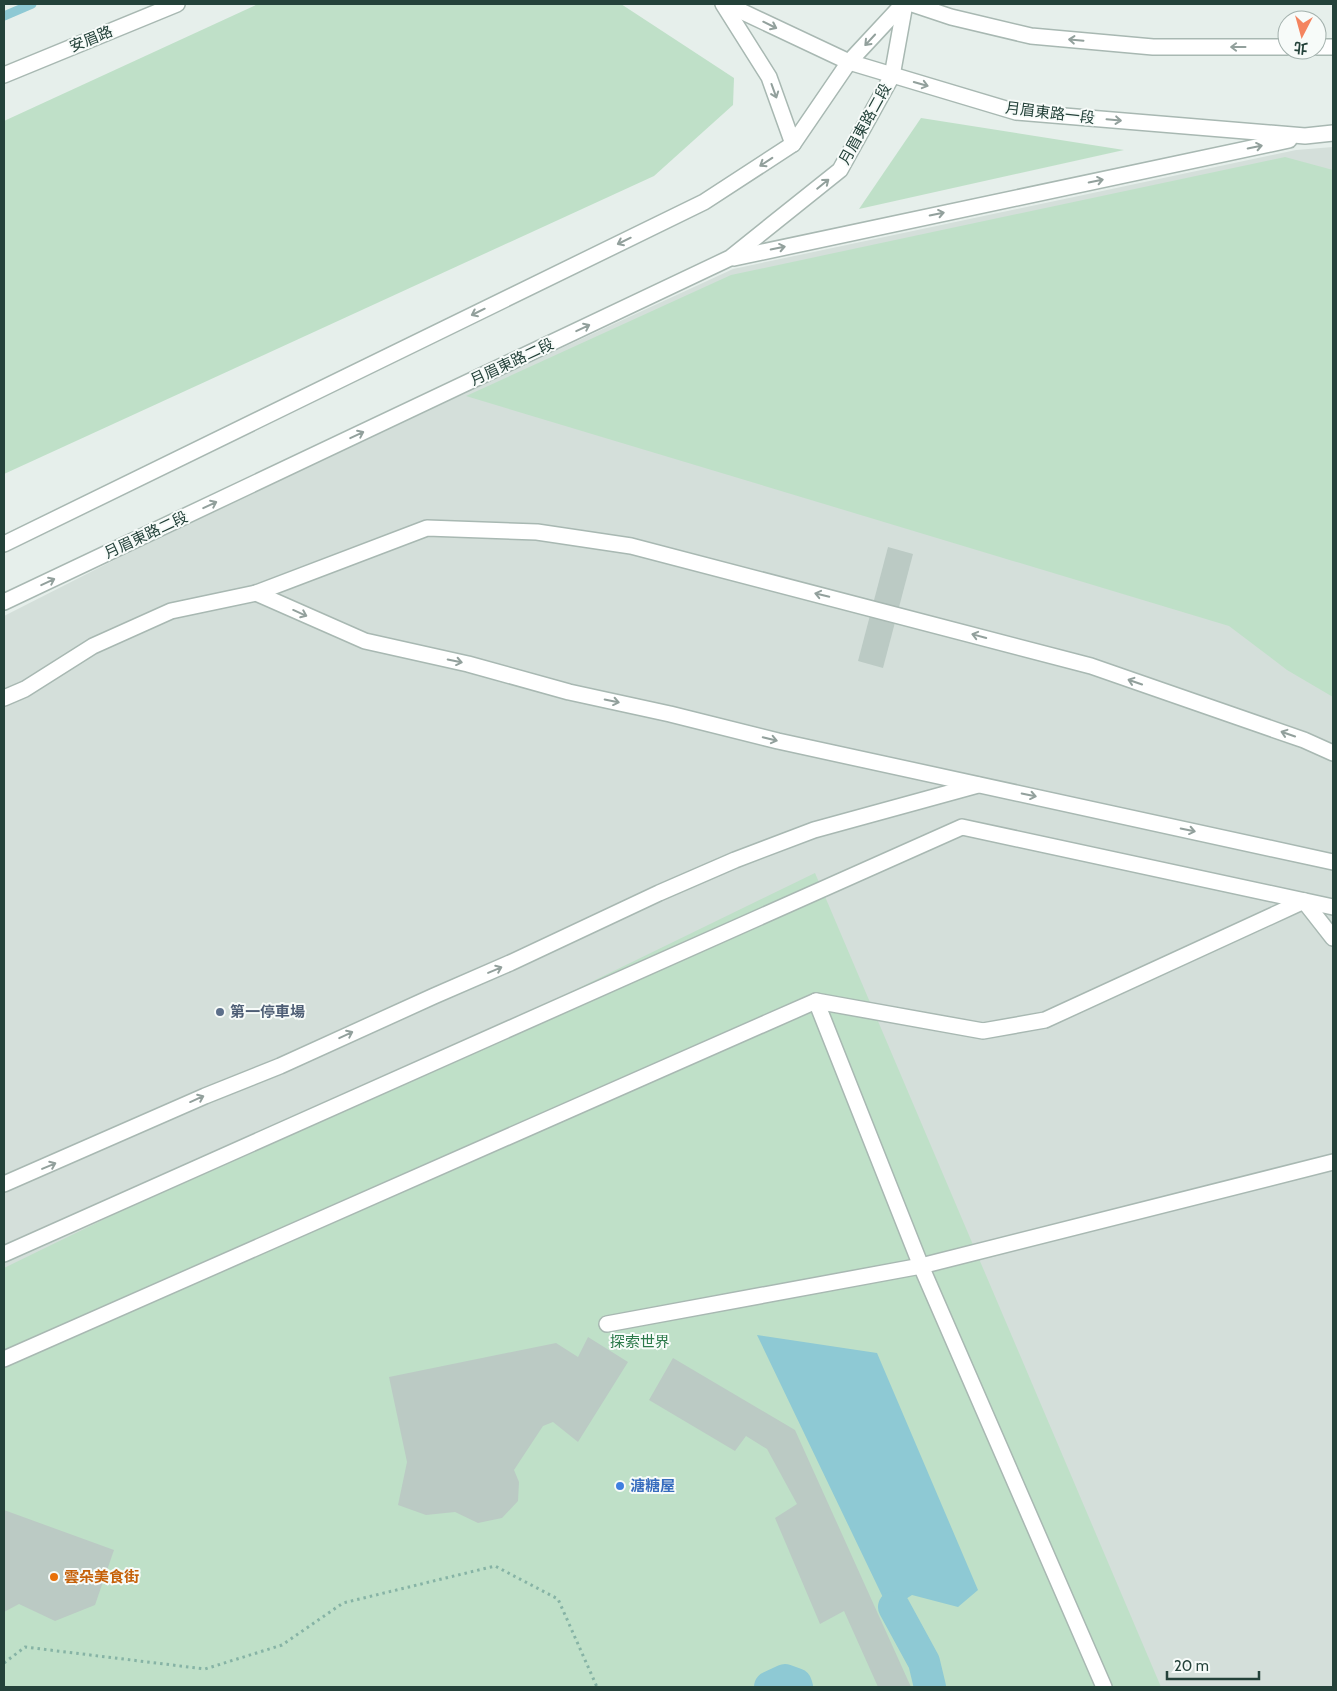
<svg xmlns="http://www.w3.org/2000/svg" width="1337" height="1691" font-family="Cabin,'Noto Sans TC',sans-serif">
<rect width="100%" height="100%" fill="#e6efeb"/>
<polygon fill="#d4dfda" points="1333,147 1333,1687 4,1687 4,616 128,553 414,416 733,269 1296,150"/>
<g fill="#bfe0c8">
<polygon points="258,4 621,4 734,78 733,105 654,176 4,474 4,121"/>
<polygon points="921,118 1124,150 859,209"/>
<polygon points="1285,157 1333,170 1333,697 1287,670 1229,626 466,396 731,275"/>
<polygon points="815,873 1161,1687 4,1687 4,1268"/>
</g>
<polygon fill="#8ec9d4" points="757,1335 877,1353 978,1590 958,1607 912,1595 889,1610"/>
<g fill="none" stroke-linecap="round" stroke-linejoin="round">
<polyline stroke="#8ec9d4" stroke-width="9" points="4,16 32,4"/>
<g stroke="#8ec9d4" stroke-width="32">
<polyline points="894,1607 924,1662 930,1687"/>
<polyline points="770,1687 785,1680 796,1684 797,1687"/>
</g>
</g>
<g fill="#bbcac4">
<polygon points="888,547 913,554 883,668 858,661"/>
<polygon points="588,1337 628,1362 578,1442 553,1422 543,1426 514,1470 519,1482 518,1501 502,1518 478,1523 455,1512 426,1515 398,1505 407,1462 389,1377 556,1343 578,1357"/>
<polygon points="673,1358 795,1430 911,1687 878,1687 844,1611 820,1624 775,1518 797,1504 767,1449 746,1436 735,1451 649,1400"/>
<polygon points="4,1510 114,1550 95,1605 55,1621 19,1604 4,1612"/>
</g>
<g fill="none" stroke-linecap="round" stroke-linejoin="round">
<g stroke="#a8b8b2" stroke-width="18">
<g id="minor">
<polyline points="723,4 769,77 793,144"/>
<polyline points="726,4 849,62 1016,112 1305,136 1333,133"/>
<polyline points="912,4 951,17 1031,36 1153,47 1287,47"/>
<polyline points="1317,47 1333,47"/>
<polyline points="4,75 177,4"/>
<polyline points="734,258 1289,140"/>
<polyline points="4,544 704,202 793,144 849,62 903,4"/>
<polyline points="256,593 365,641 468,664 569,692 670,714 778,741 1333,862"/>
<polyline points="4,602 730,258 840,170 892,76 905,4"/>
<polyline points="4,698 25,689 93,646 171,611 256,593 427,528 537,532 631,546 1091,666 1304,740 1333,753"/>
<polyline points="816,1001 921,1266 1104,1687"/>
<polyline points="4,1184 205,1096 280,1066 434,996 510,963 659,893 735,860 814,830 978,785"/>
<polyline points="4,1254 962,827 1333,907"/>
<polyline points="607,1324 921,1266 1333,1162"/>
<polyline points="4,1359 816,1001 983,1031 1045,1020 1304,901 1333,938"/>
</g>
</g>
<polyline stroke="#86b3a5" stroke-width="3" stroke-dasharray="2.5 4" stroke-linecap="butt" points="4,1663 25,1647 205,1669 282,1645 343,1603 495,1566 558,1599 597,1687"/>
<use href="#minor" stroke="#fff" stroke-width="15"/>
</g>
<defs><path id="oneway-shaft" d="M-6 0H5M1.5-3L5.5 0L1.5 3" fill="none" stroke-width="1.6" stroke-linecap="round" stroke-linejoin="round" transform="scale(1.25)"/></defs>
<g stroke="#92a09c">
<use href="#oneway-shaft" transform="translate(770 25) rotate(26)"/>
<use href="#oneway-shaft" transform="translate(870 40) rotate(133)"/>
<use href="#oneway-shaft" transform="translate(1076 40) rotate(-175)"/>
<use href="#oneway-shaft" transform="translate(1238 47) rotate(-180)"/>
<use href="#oneway-shaft" transform="translate(921 84) rotate(16)"/>
<use href="#oneway-shaft" transform="translate(774 91) rotate(70)"/>
<use href="#oneway-shaft" transform="translate(1114 120) rotate(5)"/>
<use href="#oneway-shaft" transform="translate(1255 147) rotate(-12)"/>
<use href="#oneway-shaft" transform="translate(766 162) rotate(147)"/>
<use href="#oneway-shaft" transform="translate(1096 181) rotate(-12)"/>
<use href="#oneway-shaft" transform="translate(823 184) rotate(-39)"/>
<use href="#oneway-shaft" transform="translate(937 214) rotate(-12)"/>
<use href="#oneway-shaft" transform="translate(624 241) rotate(154)"/>
<use href="#oneway-shaft" transform="translate(778 248) rotate(-12)"/>
<use href="#oneway-shaft" transform="translate(478 312) rotate(154)"/>
<use href="#oneway-shaft" transform="translate(583 328) rotate(-25)"/>
<use href="#oneway-shaft" transform="translate(357 435) rotate(-25)"/>
<use href="#oneway-shaft" transform="translate(210 505) rotate(-25)"/>
<use href="#oneway-shaft" transform="translate(48 582) rotate(-25)"/>
<use href="#oneway-shaft" transform="translate(822 595) rotate(-166)"/>
<use href="#oneway-shaft" transform="translate(300 613) rotate(24)"/>
<use href="#oneway-shaft" transform="translate(979 636) rotate(-165)"/>
<use href="#oneway-shaft" transform="translate(455 661) rotate(12)"/>
<use href="#oneway-shaft" transform="translate(1135 682) rotate(-161)"/>
<use href="#oneway-shaft" transform="translate(612 701) rotate(12)"/>
<use href="#oneway-shaft" transform="translate(1288 734) rotate(-161)"/>
<use href="#oneway-shaft" transform="translate(770 739) rotate(14)"/>
<use href="#oneway-shaft" transform="translate(1029 795) rotate(12)"/>
<use href="#oneway-shaft" transform="translate(1188 830) rotate(12)"/>
<use href="#oneway-shaft" transform="translate(495 970) rotate(-23)"/>
<use href="#oneway-shaft" transform="translate(346 1035) rotate(-25)"/>
<use href="#oneway-shaft" transform="translate(197 1099) rotate(-24)"/>
<use href="#oneway-shaft" transform="translate(49 1166) rotate(-23)"/>
</g>
<circle fill="#5c6f8a" stroke="#f7fbf9" stroke-width="2" cx="220" cy="1012" r="5"/>
<circle fill="#3f7fe0" stroke="#f7fbf9" stroke-width="2" cx="620" cy="1486" r="5"/>
<circle fill="#e8710a" stroke="#f7fbf9" stroke-width="2" cx="54" cy="1577" r="5"/>
<g text-anchor="middle" stroke-width="4" stroke-linejoin="round" paint-order="stroke">
<g font-size="15" fill="#24423a" stroke="#f7fbf9">
<text transform="translate(91 39) rotate(-22)" y="5">安眉路</text>
<text transform="translate(1050 113) rotate(7)" y="5">月眉東路一段</text>
<text transform="translate(865 124) rotate(-61)" y="5">月眉東路二段</text>
<text transform="translate(512 362) rotate(-25)" y="5">月眉東路二段</text>
<text transform="translate(146 535) rotate(-25)" y="5">月眉東路二段</text>
</g>
<g font-size="15" font-weight="bold" fill="#4e5e75" stroke="#f7fbf9" text-anchor="start">
<text x="230" y="1017">第一停車場</text>
</g>
<g font-size="15" fill="#2d7a4b" stroke="#f7fbf9">
<text x="640" y="1347">探索世界</text>
</g>
<g font-size="15" font-weight="bold" fill="#366cbe" stroke="#f7fbf9" text-anchor="start">
<text x="630" y="1491">溏糖屋</text>
</g>
<g font-size="15" font-weight="bold" fill="#c56008" stroke="#f7fbf9" text-anchor="start">
<text x="64" y="1582">雲朵美食街</text>
</g>
</g>
<rect width="1337" height="1691" fill="none" stroke="#24423a" stroke-width="10"/>
<g transform="translate(1302 35) rotate(186)"><circle r="24" fill="#f7fbf9" stroke="#a3b1ad"/>
<path d="M0-4L9 19L0 12L-9 19Z" fill="#f4845f"/>
<text y="-8" font-size="14" font-weight="bold" text-anchor="middle" fill="#24423a">北</text>
</g>
<path d="M1167 1671v8h92v-8" fill="none" stroke="#24423a" stroke-width="2.5"/>
<text x="1174" y="1671" font-size="15" fill="#24423a" stroke="#f7fbf9" stroke-width="4" paint-order="stroke">20 m</text>
</svg>
